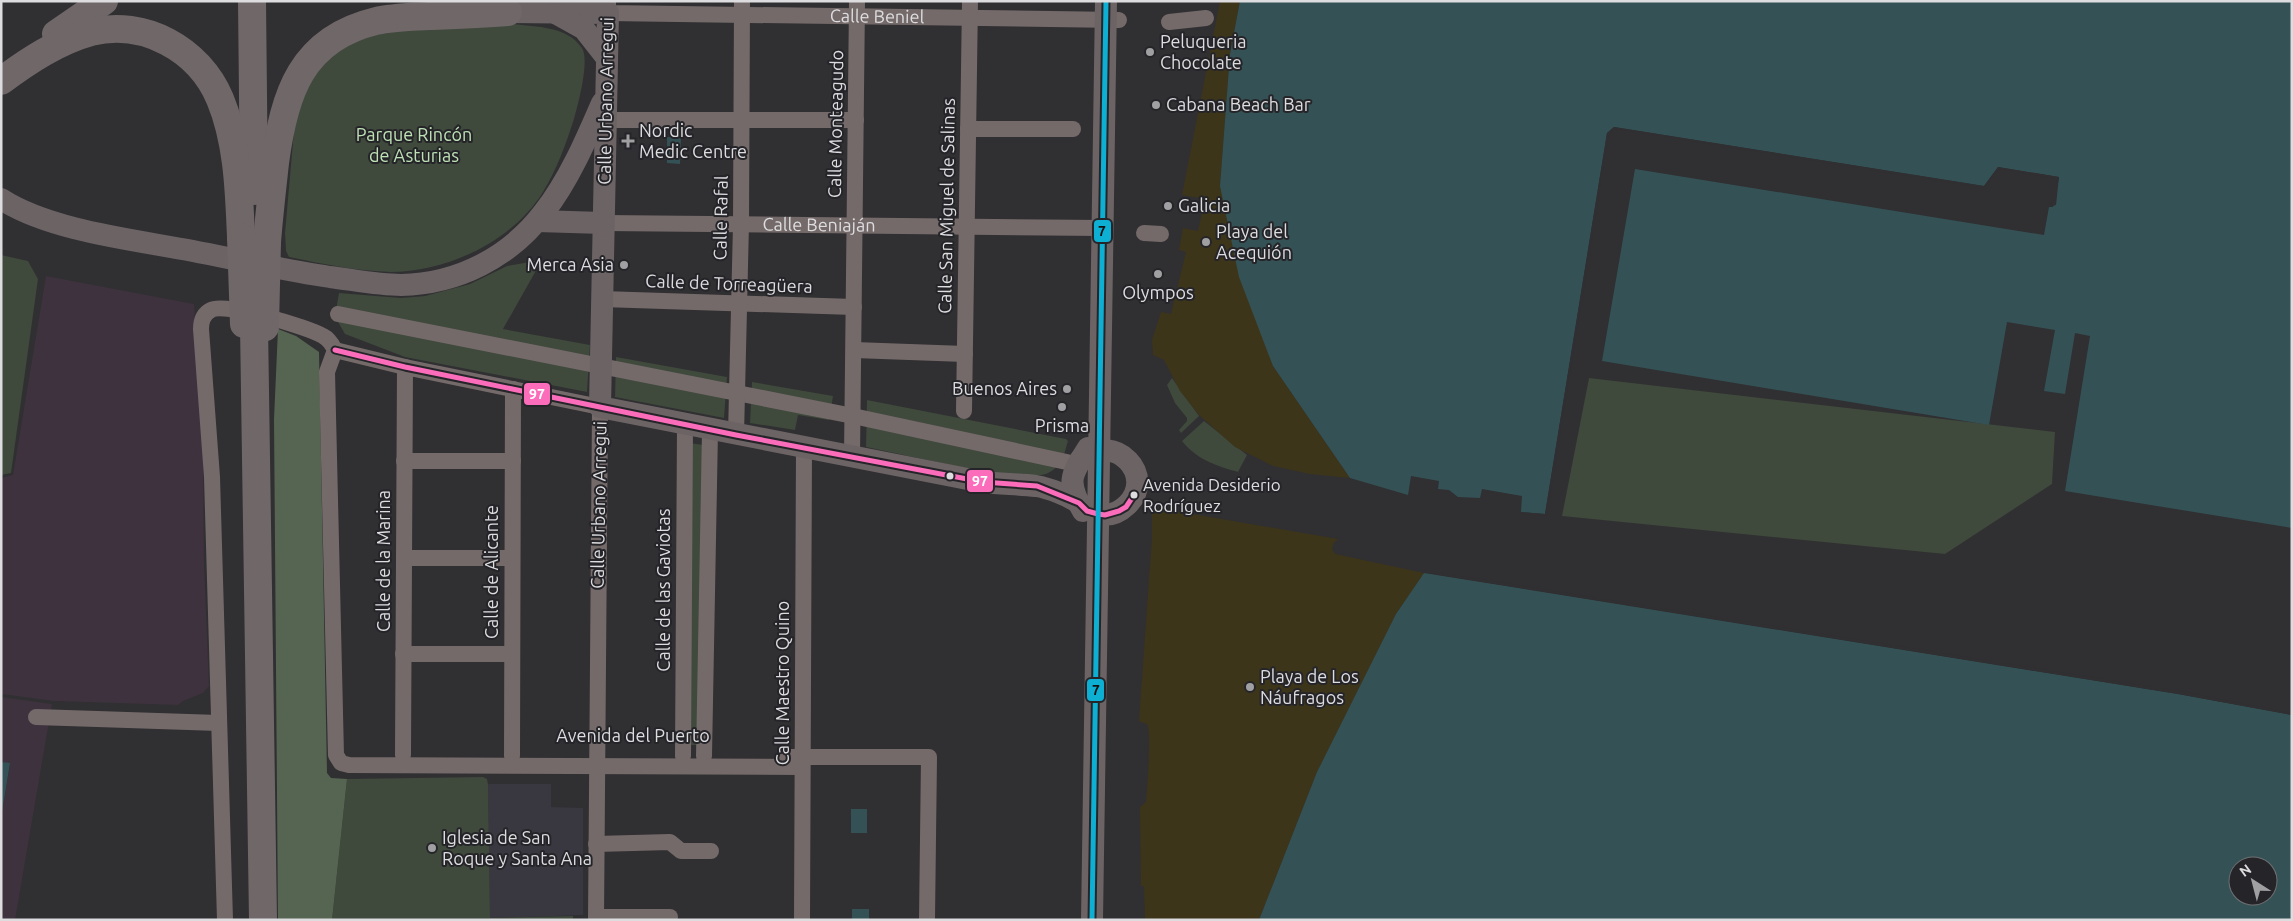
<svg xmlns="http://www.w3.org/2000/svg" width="2293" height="921" font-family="Ubuntu,sans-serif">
<rect width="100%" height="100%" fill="#302f32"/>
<polygon fill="#393841" points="488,784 551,784 551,807 583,808 583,915 490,918"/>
<g fill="#3d323d">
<polygon points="46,276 194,304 203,458 204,562 209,686 203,693 183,701 178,705 54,701 1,694 1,478 13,475"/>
<polygon points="1,697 52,704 15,920 1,920 1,818 10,764 1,762"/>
</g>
<g fill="#3f493c">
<path d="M513 24C537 27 567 26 582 48 590 60 578 105 574 119 566 144 557 169 543 192 513 241 447 272 391 272 356 271 323 264 289 257L286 251 285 233 295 119 307 81 335 50 371 31Z"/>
<polygon points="1,255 28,261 38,279 11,473 1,475"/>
<polygon points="542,260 503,329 590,345 587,392 405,357 345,334 338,322 334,321 339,293 401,298 425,296 470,284 507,266"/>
<polygon points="616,357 727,377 724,418 615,397"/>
<polygon points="1172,378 1199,416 1181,433 1179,430 1187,421 1187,418 1175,403 1167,385"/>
<polygon points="1589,378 2055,432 2052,484 1945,554 1562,516"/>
<polygon points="752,382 833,396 829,420 798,415 795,430 750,423"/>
<path d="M867 400 1066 439 1068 441C1064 455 1062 466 1048 473 1025 485 898 453 866 447Z"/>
<path d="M1204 421 1247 455 1238 472C1216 466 1196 459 1182 441Z"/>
<polygon points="689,443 704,445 702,745 687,745"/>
<polygon points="483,777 487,779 488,784 490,918 573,916 573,920 332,920 347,779"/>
</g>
<polygon fill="#556551" points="278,329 296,336 319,352 327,773 331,778 347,779 332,920 278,920 274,419"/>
<g fill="#3d351a">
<polygon points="1220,1 1240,1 1230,54 1220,186 1273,366 1350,478 1310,474 1273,466 1235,447 1199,415 1180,391 1164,360 1153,355 1152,340 1161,312 1171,314 1186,252 1179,250 1183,228 1198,231 1205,199 1182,195"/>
<path d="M1152 507 1338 539 1333 544 1332 549 1335 554 1424 573 1396 614 1317 772 1259 920H1145L1144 886H1141L1140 807 1146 802C1147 789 1152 733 1147 724L1139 721 1152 538Z"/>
</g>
<g fill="#345255" fill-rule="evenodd">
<polygon points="1240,1 2292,1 2292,528 2065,491 2090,336 2075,333 2065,394 2044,391 2055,330 2007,322 1989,425 1602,361 1635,169 2044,235 2049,207 2053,207 2059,177 1998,167 1984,186 1614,127 1607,133 1545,514 1521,512 1522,496 1482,489 1480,498 1458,497 1449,490 1438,489 1439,481 1411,476 1408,495 1350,478 1273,366 1239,277 1220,186 1230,54"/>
<polygon points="667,137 681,137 680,164 667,163"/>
<path d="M1424 573 2178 694 2292 715V920H1259L1317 772 1396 614ZM2238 866H2268V896H2238Z"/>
<polygon points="1,762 10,763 1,818"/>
<rect x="851" y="809" width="16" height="24"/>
<rect x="852" y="909" width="17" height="11"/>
</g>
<g fill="#302f32">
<polygon points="1614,127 1984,186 1998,167 2059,177 2056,205 2049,207 2049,204 2053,203 2057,179 1999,169 1983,188 1615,129 1609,134 1547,515 1545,516 1521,514 1521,512 1545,514 1607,133"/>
<polygon points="1424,570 2179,691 2292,713 2292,715 2178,694 1421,572"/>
</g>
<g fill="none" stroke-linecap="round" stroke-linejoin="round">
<g stroke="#756a6a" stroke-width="16">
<path id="s1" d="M608 1V13L1119 20"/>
<polyline points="1169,22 1206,18"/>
<polyline points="605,120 856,120"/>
<polyline points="968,129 1073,129"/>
<path id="s2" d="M603 223 1102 228"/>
<polyline points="1144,233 1161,234"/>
<polyline points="602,299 854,307"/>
<polyline points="338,314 853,416 1076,464"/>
<polyline points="335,350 405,367 600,407 596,920"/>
<polyline points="854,350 965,354"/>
<polyline points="964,411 970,1"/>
<polyline points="736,435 741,224 742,1"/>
<polyline points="852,457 857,1"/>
<polyline points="404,461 513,461"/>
<polyline points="404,558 512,558"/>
<polyline points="403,654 512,654"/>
<polyline points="36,717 219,723"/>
<polyline points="403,755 405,367"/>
<polyline points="512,756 513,389"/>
<polyline points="683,756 685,425"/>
<polyline points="704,756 710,430"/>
<polyline points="786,757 929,757 927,920"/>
<polyline points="596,844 670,842 681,851 711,851"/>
<polyline points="596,917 670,917"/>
<path d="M225 920 212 477 201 329C201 321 203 314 211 310 224 302 308 327 323 336 329 339 332 344 335 350L327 372 336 755 341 763 349 765 802 767"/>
<polyline points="802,920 804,447"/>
</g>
<g stroke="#6c6365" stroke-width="22">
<path d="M508 12 608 13 600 407 983 482C1001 484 1019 484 1036 486 1049 488 1069 496 1079 503 1095 515 1110 521 1127 505 1157 476 1115 431 1081 459"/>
<polyline points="557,14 584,29 606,57"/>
<path d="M1 199C50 231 136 240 193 251 239 260 284 270 330 277 354 280 378 285 401 285 458 284 510 257 544 212 569 180 586 140 602 103"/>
<polyline points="537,221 603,223"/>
<path d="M1083 511C1066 481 1071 475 1088 448"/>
<polyline points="1092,920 1106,1"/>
</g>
<g stroke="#706768" stroke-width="28">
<polyline points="252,1 254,191"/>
<polyline points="56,34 104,1"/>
<path d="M1 81C28 61 58 41 91 32 144 19 199 49 220 99 238 142 239 192 241 237"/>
<path d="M267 242C269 216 272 190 275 163 284 94 301 39 376 21 393 17 411 17 429 16 455 15 482 14 508 12"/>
<polyline points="254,325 263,920"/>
</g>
<g stroke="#706768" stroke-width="28">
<polyline points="241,237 244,324"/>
<polyline points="265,327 267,242"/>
</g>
<g stroke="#252529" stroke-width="9">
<polyline id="bus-1" points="335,350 405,367 736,435 983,482 1037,486 1079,503 1087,511 1098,514 1105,515 1119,511 1126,507 1134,495"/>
</g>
<g stroke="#252529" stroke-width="9">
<polyline id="bus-2" points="1092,920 1106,1"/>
</g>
<use href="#bus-1" stroke="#fb6dba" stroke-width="5"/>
<use href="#bus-2" stroke="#0dafd3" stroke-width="5"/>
</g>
<g fill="#a0a0a3" stroke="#252529" stroke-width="2">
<circle cx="1150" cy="52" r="5"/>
<circle cx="1156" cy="105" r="5"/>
<path d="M625.5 133.5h5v5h5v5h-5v5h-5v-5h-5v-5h5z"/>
<circle cx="1168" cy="206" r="5"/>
<circle cx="1206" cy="242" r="5"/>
<circle cx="624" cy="265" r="5"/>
<circle cx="1158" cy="274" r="5"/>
<circle cx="1067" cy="389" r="5"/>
<circle cx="1062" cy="407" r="5"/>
<circle cx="1250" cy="687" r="5"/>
<circle cx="432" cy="848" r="5"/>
</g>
<g fill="#dddde0" stroke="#252529" stroke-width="2">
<circle cx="950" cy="476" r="4.5"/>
<circle cx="1134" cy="495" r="4.5"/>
</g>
<g text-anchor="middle" stroke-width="4" stroke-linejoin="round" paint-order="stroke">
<g font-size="17" fill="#dddde0" stroke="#252529" text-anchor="start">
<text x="1143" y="491">Avenida Desiderio<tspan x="1143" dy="21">Rodríguez</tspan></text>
</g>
<g font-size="18" fill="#dddde0" stroke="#252529">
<text dy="6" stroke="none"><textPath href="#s1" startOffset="281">Calle Beniel</textPath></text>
<text transform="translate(606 101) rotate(-89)" y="6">Calle Urbano Arregui</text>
<text transform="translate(836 124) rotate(-89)" y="6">Calle Monteagudo</text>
<text transform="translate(947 206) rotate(-89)" y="6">Calle San Miguel de Salinas</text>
<text transform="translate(721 218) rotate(-89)" y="6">Calle Rafal</text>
<text dy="6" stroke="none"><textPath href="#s2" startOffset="216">Calle Beniaján</textPath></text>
<text transform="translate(729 284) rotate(2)" y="6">Calle de Torreagüera</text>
<text transform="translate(599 505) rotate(-89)" y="6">Calle Urbano Arregui</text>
<text transform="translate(384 561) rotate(-90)" y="6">Calle de la Marina</text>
<text transform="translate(492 572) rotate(-90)" y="6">Calle de Alicante</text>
<text transform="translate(664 590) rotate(-90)" y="6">Calle de las Gaviotas</text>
<text transform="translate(783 683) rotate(-90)" y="6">Calle Maestro Quino</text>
<text x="633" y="742">Avenida del Puerto</text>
</g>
<g font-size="18" fill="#dddde0" stroke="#252529" text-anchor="start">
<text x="1160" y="48">Peluqueria<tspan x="1160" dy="21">Chocolate</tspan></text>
<text x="1166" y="111">Cabana Beach Bar</text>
<text x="639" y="137">Nordic<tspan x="639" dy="21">Medic Centre</tspan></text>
<text x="1178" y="212">Galicia</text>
<text x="1216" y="238">Playa del<tspan x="1216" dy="21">Acequión</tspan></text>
<text x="614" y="271" text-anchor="end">Merca Asia</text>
<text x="1158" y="299" text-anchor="middle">Olympos</text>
<text x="1057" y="395" text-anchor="end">Buenos Aires</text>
<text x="1062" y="432" text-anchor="middle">Prisma</text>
<text x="1260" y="683">Playa de Los<tspan x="1260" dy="21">Náufragos</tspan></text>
<text x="442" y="844">Iglesia de San<tspan x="442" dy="21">Roque y Santa Ana</tspan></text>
</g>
<g font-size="18" fill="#bde0b4" stroke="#252529">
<text x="414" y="141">Parque Rincón<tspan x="414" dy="21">de Asturias</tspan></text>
</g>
</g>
<g stroke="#252529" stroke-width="2">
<rect x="1093" y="219" width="19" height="24" rx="5" fill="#0dafd3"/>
<rect x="523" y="382" width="28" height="24" rx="5" fill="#fb6dba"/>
<rect x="966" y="469" width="28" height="24" rx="5" fill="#fb6dba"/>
<rect x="1086" y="678" width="19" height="24" rx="5" fill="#0dafd3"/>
</g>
<g font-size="14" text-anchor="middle" font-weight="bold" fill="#fff">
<text x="537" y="399">97</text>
<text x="980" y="486">97</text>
</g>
<g font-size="14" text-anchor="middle" font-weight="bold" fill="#111">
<text x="1102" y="236">7</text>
<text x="1096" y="695">7</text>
</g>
<rect width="2293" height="921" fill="none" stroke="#dddde0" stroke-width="5"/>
<g transform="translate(2253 881) rotate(324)"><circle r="24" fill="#252529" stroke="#6f6f72"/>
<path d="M0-4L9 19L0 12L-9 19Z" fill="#a0a0a3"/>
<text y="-8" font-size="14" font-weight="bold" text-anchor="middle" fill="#dddde0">N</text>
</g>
</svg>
